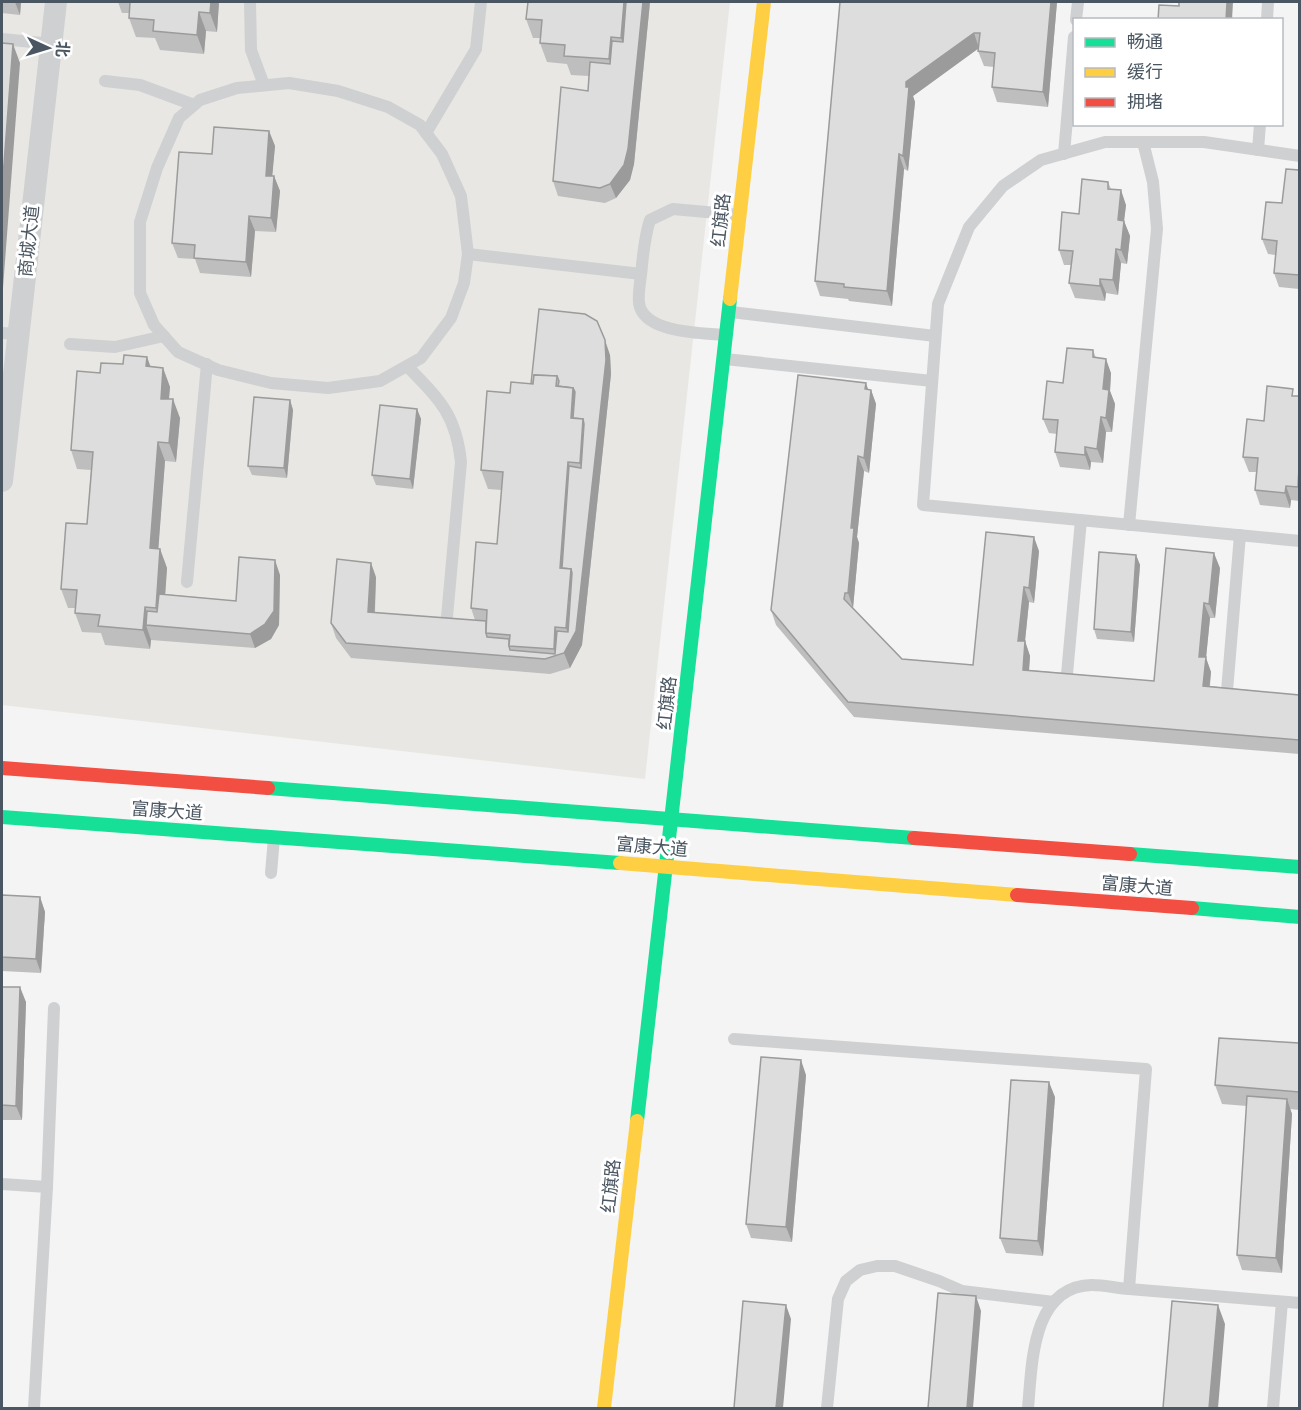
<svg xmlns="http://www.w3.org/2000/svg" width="1301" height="1410" font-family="'PT Sans','Noto Sans SC',sans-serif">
<rect width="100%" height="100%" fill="#f4f4f4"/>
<polygon fill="#e8e7e3" points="2,2 730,2 645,779 2,705"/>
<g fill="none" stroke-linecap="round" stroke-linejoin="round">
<g stroke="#ced0d2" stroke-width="12">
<polyline points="250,2 251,50 264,85"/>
<polyline points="1076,20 1078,2"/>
<polyline points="1267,20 1268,2"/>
<polyline points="2,39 52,44"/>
<polyline points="105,81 140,85 194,105"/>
<polygon points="289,83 338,91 388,107 420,125 442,154 461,196 468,254 464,283 451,318 421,358 380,381 328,388 271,383 218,370 178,352 154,325 140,293 140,222 157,168 179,118 200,100 237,88"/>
<polyline points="426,133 476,49 481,2"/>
<polyline points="1258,150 1260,124"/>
<polyline points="1064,154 1074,37"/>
<polyline points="1300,156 1204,142 1105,142 1041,160 1003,186 969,227 938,304 923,505 1300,541"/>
<polyline points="468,254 641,274"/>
<polyline points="731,312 935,336"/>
<polyline points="2,333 18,334"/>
<path d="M724 335C701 333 643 333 639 303 638 294 640 283 641 275 643 256 644 238 650 220L673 209 739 215"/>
<polyline points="70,344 115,347 164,336"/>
<polyline points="725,359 932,381"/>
<path d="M407 366C439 399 456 414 461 462L447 617"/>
<polyline points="1129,525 1157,229 1153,182 1143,142"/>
<polyline points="187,582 207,364"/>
<polyline points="1067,674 1081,520"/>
<polyline points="1227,691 1240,535"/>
<polyline points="271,873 274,838"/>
<polyline points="734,1039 1146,1069 1129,1289 1300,1303"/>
<polyline points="2,1184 47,1187 34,1408"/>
<polyline points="47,1187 54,1008"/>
<polyline points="827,1408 838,1299 846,1281 860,1270 877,1266 895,1266 939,1281 962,1291 1054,1302"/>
<path d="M1028 1408C1032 1366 1031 1286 1092 1285 1104 1285 1117 1288 1129 1289"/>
<polyline points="1273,1408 1282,1302"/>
</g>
<polyline stroke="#ced0d2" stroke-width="22" points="2,481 56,2"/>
<g stroke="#16e098" stroke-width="14">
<polyline points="268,788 914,838"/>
<polyline points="2,817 620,863"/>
<polyline points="1130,854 1300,867"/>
<polyline points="1192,908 1300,917"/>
<polyline points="637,1121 730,299"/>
</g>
<g stroke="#ffcf43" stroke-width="14">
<polyline points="730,299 764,2"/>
<polyline points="620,863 1017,895"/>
<polyline points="604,1408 637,1121"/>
</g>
<g stroke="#f24e42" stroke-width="14">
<polyline points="2,768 268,788"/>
<polyline points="914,838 1130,854"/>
<polyline points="1017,895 1192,908"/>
</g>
</g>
<g fill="#bebebf">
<polygon points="2,2 21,2 20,15 2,13"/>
<polygon points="118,2 219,2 217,32 206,31 204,54 160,50 155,38 136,37 129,18 129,13 122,13"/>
<polygon points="528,2 650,2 634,164 630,180 616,198 605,203 558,196 553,181 588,91 589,76 571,75 567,64 547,62 540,43 541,38 533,38 526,19"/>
<polygon points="840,2 1057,2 1048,107 997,102 992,87 994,67 984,66 978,51 979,48 913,96 915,102 908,171 904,169 892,306 849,301 848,299 820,296 815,281"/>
<polygon points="1194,124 1226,124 1226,126"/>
<polygon points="269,131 275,146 272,176 274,176 280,191 276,232 255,231 251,277 200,273 195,259 178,258 172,243 212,154"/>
<polygon points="1299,170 1299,289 1279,287 1274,273 1275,255 1268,254 1262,239"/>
<polygon points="1108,182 1111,189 1126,205 1124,221 1130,236 1127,264 1121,263 1118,295 1106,293 1105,301 1075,298 1069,283 1071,265 1064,265 1059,250 1079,214"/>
<polygon points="1093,350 1096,358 1111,373 1110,391 1115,404 1112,432 1106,432 1103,463 1091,462 1090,470 1060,467 1055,452 1057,434 1049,433 1043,419 1063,383"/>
<polygon points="610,355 611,374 582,645 570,668 550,674 351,658 336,638 331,623 376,577 375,613 475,620 471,608 497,544 502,490 488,489 481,470 510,393 531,384"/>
<polygon points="123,364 163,368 170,387 169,399 180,418 176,462 165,461 158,549 160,549 167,568 165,594 236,601 280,575 279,625 271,639 255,648 151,640 150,649 105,645 101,633 82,632 75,613 76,608 68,608 61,589 87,524 91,470 77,469 71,450 100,373"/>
<polygon points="868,389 871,390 876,404 869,473 864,471 857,537 859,543 853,608 902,659 973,665 1039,551 1034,603 1029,602 1025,641 1030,656 1029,670 1154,681 1220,568 1215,618 1210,618 1206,658 1211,672 1210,686 1299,695 1299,754 854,717 776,625 771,610"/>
<polygon points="1296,396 1299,396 1299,501 1291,500 1290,508 1260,505 1255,490 1256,472 1249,472 1243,457 1264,421"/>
<polygon points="290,400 293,410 287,478 252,475 248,466"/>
<polygon points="417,409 421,419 413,489 376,485 372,475"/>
<polygon points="1136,555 1140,565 1134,642 1097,639 1094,629"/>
<polygon points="2,895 40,897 45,912 41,973 2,971"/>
<polygon points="2,987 26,1002 22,1120 2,1120"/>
<polygon points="1299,1043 1299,1110 1290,1109 1292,1114 1282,1273 1242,1270 1237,1255 1247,1106 1222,1104 1215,1085"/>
<polygon points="806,1075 792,1242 751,1238 746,1224"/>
<polygon points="1055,1097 1043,1256 1006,1253 1000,1238"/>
</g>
<g fill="#9b9b9b">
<polygon points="15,2 21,2 20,15"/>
<polygon points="211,2 219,2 217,32 210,13"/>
<polygon points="624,2 632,2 628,57 621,38"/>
<polygon points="643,2 650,2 634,164 630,180 616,198 610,184"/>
<polygon points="1051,2 1057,2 1048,107 1043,92"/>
<polygon points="1227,2 1233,2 1232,20 1226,20"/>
<polygon points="199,12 206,31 204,54 197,35"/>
<polygon points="974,33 979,48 913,96 915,102 908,171 903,156 906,82"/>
<polygon points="611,37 618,56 616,78 609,59"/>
<polygon points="13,44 20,63 2,301 2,190"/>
<polygon points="269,131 275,146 271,190 266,176"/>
<polygon points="899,154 904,169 892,306 887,291"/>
<polygon points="274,176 280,191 276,232 271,218"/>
<polygon points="1121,190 1126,205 1124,221 1130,236 1127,264 1121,250 1118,220"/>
<polygon points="249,216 255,231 251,277 246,262"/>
<polygon points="1116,249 1121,263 1118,295 1113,280"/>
<polygon points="1100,279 1106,293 1105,301 1100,286"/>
<polygon points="605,340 610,355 611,374 582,645 570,668 564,653 571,641 566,628 571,569"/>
<polygon points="147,357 154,376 146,366"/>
<polygon points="1106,359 1111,373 1110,391 1115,404 1112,432 1106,418 1103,389"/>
<polygon points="163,368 170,387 167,418 161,399"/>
<polygon points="866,383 870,395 871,390 876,404 869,473 864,458"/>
<polygon points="573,388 580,407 579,423 571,418"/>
<polygon points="173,399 180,418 176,462 169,443"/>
<polygon points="290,400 293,410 287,478 284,468"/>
<polygon points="417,409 421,419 413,489 410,479"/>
<polygon points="1101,417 1106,432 1103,463 1097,449"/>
<polygon points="583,419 590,438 586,482 580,463"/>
<polygon points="158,442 165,461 157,567 150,548"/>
<polygon points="1085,447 1091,462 1090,470 1085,455"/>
<polygon points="858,456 864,471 857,537 859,543 853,608 848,593 851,528"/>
<polygon points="568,462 575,481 568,573 560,568"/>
<polygon points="1299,467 1299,492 1298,487"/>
<polygon points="1286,486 1291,500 1290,508 1285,493"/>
<polygon points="1034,537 1039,551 1034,603 1029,588"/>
<polygon points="160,549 167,568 163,627 156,608"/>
<polygon points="1214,553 1220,568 1215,618 1209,604"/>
<polygon points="1136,555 1140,565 1134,642 1131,632"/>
<polygon points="275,560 280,575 279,625 271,639 255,648 250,634"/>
<polygon points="371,563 376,577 374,627 368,612"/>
<polygon points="1024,587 1029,602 1025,641 1030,656 1028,684 1023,670 1018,641"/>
<polygon points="1204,603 1210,618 1206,658 1211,672 1208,700 1203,686 1199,657"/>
<polygon points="145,607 152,626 146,625 151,640 150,649 143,630"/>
<polygon points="555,627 562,646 556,656 554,649"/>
<polygon points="40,897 45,912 41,973 36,959"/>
<polygon points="20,987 26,1002 22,1120 16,1106"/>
<polygon points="801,1060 806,1075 792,1242 786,1227"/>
<polygon points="1049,1082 1055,1097 1043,1256 1038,1241"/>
<polygon points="1287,1099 1292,1114 1282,1273 1276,1258"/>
<polygon points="976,1296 981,1311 973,1408 967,1408"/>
<polygon points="786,1305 791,1319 783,1408 776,1408"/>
<polygon points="1218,1305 1225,1324 1218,1408 1209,1408"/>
</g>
<g fill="#ddddde" stroke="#9b9b9b" stroke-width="1.5">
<polygon points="130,2 211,2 210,13 199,12 197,35 153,31 154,20 129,18"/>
<polygon points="528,2 624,2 621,38 611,37 609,59 564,56 565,45 540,43 542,20 526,19"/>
<polygon points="626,2 643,2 628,149 624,165 610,184 600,188 553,181 561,87 588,91 590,62 610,64 612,41 623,42"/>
<polygon points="840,2 1051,2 1043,92 992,87 995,53 978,51 980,33 974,33 906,82 906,87 909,87 903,156 899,154 887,291 844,287 844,284 815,281"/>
<polygon points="1179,2 1227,2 1226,20 1158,20 1159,5 1179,6"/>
<polygon points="2,43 13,44 2,190"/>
<polygon points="214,127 269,131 266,176 274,176 271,218 249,216 246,262 194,258 195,245 172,243 179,152 212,154"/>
<polygon points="1286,169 1299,170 1299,275 1274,273 1277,241 1262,239 1266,202 1282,203"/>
<polygon points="1082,179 1108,182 1108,189 1121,190 1118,220 1124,221 1121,250 1116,249 1113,280 1100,279 1100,286 1069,283 1073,251 1059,250 1062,212 1079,214"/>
<polygon points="539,309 585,314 597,321 605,340 606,360 576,631 564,653 545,659 346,643 331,623 337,559 371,563 368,612 486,621 486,633 487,637 509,639 509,646 510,650 555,654 557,631 568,632 572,573 571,569 562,568 569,466 581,468 584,424 583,419 573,418 575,392 573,388 558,386 559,381 557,376 534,375 533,384 531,384"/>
<polygon points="1067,348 1093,350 1093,357 1106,359 1103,389 1109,390 1106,418 1101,417 1097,449 1085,447 1085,455 1055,452 1058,420 1043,419 1047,381 1063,383"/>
<polygon points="124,355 147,357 146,366 163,368 161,399 173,399 169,443 158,442 150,548 160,549 156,608 145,607 143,630 98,626 100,615 75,613 77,590 61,589 66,523 87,524 93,452 71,450 77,371 100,373 101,363 123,364"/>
<polygon points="534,375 557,376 556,386 573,388 571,418 583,419 580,463 568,462 560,568 571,569 566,628 555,627 554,649 509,646 510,635 486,633 487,610 471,608 476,542 497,544 503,472 481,470 487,391 510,393 511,382 533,384"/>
<polygon points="798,375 866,383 865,389 871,390 864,458 858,456 851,528 854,528 848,593 845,593 844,599 902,659 973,665 986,532 1034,537 1029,588 1024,587 1018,641 1025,641 1023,670 1154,681 1166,548 1214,553 1209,604 1204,603 1199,657 1206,657 1203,686 1299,695 1299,740 848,702 771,610"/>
<polygon points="1267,386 1293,389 1292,396 1299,396 1299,467 1298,487 1286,486 1285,493 1255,490 1258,458 1243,457 1247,419 1264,421"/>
<polygon points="254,397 290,400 284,468 248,466"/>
<polygon points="380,405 417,409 410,479 372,475"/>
<polygon points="1099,552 1136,555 1131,632 1094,629"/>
<polygon points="239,557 275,560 274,611 265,624 250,634 146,625 147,611 157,612 159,594 236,601"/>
<polygon points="2,895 40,897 36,959 2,957"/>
<polygon points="2,987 20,987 16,1106 2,1105"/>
<polygon points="1219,1038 1299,1043 1299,1092 1215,1085"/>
<polygon points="761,1057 801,1060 786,1227 746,1224"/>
<polygon points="1011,1080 1049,1082 1038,1241 1000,1238"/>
<polygon points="1247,1096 1287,1099 1276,1258 1237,1255"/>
<polygon points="938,1293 976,1296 967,1408 928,1408"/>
<polygon points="743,1301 786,1305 776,1408 734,1408"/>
<polygon points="1172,1301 1218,1305 1209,1408 1163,1408"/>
</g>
<g text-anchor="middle" stroke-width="6" stroke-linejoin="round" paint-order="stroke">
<g font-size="18" fill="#4a5661" stroke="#fff">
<text transform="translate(721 220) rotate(-84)" y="6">红旗路</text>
<text transform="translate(29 241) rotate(-84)" y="6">商城大道</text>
<text transform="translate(667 703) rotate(-84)" y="6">红旗路</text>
<text transform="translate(167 811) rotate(4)" y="6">富康大道</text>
<text transform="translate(652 847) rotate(5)" y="6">富康大道</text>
<text transform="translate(1137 886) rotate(5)" y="6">富康大道</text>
<text transform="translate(611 1186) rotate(-84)" y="6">红旗路</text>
</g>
</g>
<rect width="1301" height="1410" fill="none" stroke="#4a5661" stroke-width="6"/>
<rect x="1073" y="18" width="210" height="108" fill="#ffffff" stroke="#b7bbc0" stroke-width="1.5"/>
<rect x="1085" y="38" width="30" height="9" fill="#16e098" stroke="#b7bbc0" stroke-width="1.5"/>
<text x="1127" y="48" font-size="18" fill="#4a5661">畅通</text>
<rect x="1085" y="68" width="30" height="9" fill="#ffcf43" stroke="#b7bbc0" stroke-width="1.5"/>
<text x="1127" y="78" font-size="18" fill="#4a5661">缓行</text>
<rect x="1085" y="98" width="30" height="9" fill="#f24e42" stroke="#b7bbc0" stroke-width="1.5"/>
<text x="1127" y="108" font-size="18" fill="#4a5661">拥堵</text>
<g transform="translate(48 48) rotate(94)" stroke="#ffffff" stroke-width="4.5" paint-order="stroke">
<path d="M0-4.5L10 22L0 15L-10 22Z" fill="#4a5661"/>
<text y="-9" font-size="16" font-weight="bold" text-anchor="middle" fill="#4a5661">北</text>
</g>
</svg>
